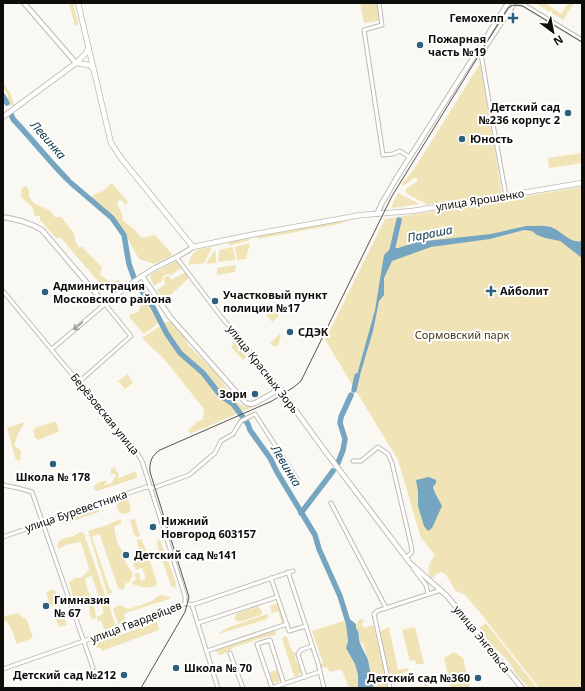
<svg xmlns="http://www.w3.org/2000/svg" width="585" height="691" font-family="'Noto Sans',sans-serif">
<rect width="100%" height="100%" fill="#faf8f2"/>
<g fill="#f0e4b6">
<polygon points="69,3 73,3 78,24 75,26"/>
<polygon points="360,3 377,3 380,21 364,23"/>
<polygon points="535,3 545,3 561,14 568,4 574,3 563,20"/>
<polygon points="480,64 502,193 425,205 424,201 422,202 407,194 405,189 418,181 416,177 403,186 402,184 414,169"/>
<polygon points="3,83 11,94 14,105 10,105 8,100 8,95 3,87"/>
<polygon points="582,153 582,163 549,168 548,158"/>
<polygon points="112,183 128,202 126,205 120,199 117,203 122,214 123,221 133,228 142,238 155,235 172,254 171,256 154,264 139,259 125,234 112,217 91,198 95,194 103,191"/>
<polygon points="26,186 29,190 29,197 35,204 49,210 55,217 61,217 73,232 78,247 82,247 102,267 100,275 111,282 118,280 124,284 108,293 61,238 56,238 40,220 40,216 35,216 32,207 21,197 22,188"/>
<path d="M582 187V688H539L478 610 465 595 456 591 446 575 442 572 437 573 433 578 430 577C426 569 430 562 435 555L421 538 398 460 325 340 385 219Z"/>
<polygon points="398,193 420,204 393,208 391,207"/>
<polygon points="353,218 339,224 258,239 257,235"/>
<polygon points="248,237 250,240 228,246 229,242"/>
<polygon points="250,243 246,259 237,260 235,247"/>
<path d="M212 247 204 263 188 265C193 249 196 250 212 247Z"/>
<polygon points="233,247 235,260 218,262 219,250"/>
<polygon points="216,251 216,263 206,264 213,252"/>
<polygon points="176,261 182,268 178,270 172,275 168,274 163,276 162,281 154,286 150,278 151,274"/>
<polygon points="236,265 235,272 217,275 217,268"/>
<polygon points="186,272 190,277 164,301 157,290 166,284 164,281 164,278 167,276 170,277 171,280"/>
<path d="M144 299 159 323 144 334 129 317 130 314C138 314 142 309 140 302Z"/>
<polygon points="269,303 279,316 272,322 262,309"/>
<polygon points="166,322 170,322 184,336 188,345 215,372 235,400 244,407 249,405 253,407 190,434 188,430 198,421 203,420 204,409 165,360 142,338"/>
<polygon points="233,334 249,354 243,360 231,347 235,342 230,337"/>
<polygon points="280,334 281,336 278,345 274,347 270,343"/>
<polygon points="128,374 133,383 125,389 118,381"/>
<polygon points="25,422 18,434 14,446 21,450 20,461 16,460 7,428"/>
<polygon points="53,422 56,422 59,430 58,432 38,440 35,438 33,431 35,428"/>
<path d="M115 467 116 472H118L119 478 136 471 137 478 97 491 93 488C97 482 101 481 107 481L104 485 112 483 116 474H111V469Z"/>
<polygon points="124,500 127,500 129,502 131,511 125,514 120,513 117,508 117,504"/>
<polygon points="97,510 100,510 99,512 63,524 63,521 65,520"/>
<path d="M120 519 122 521 120 524 114 527C116 535 116 545 123 551L122 552 123 558 133 574 129 582 125 584 124 589 121 590 118 588 100 535 98 534 92 537 110 590 112 591V593L108 595 88 531 107 525Z"/>
<polygon points="133,519 135,519 140,536 139,537 137,537 134,534 130,521"/>
<path d="M80 532 84 533C94 563 105 595 116 626L105 631 101 621H97V617L104 613 92 576 87 577 85 579C86 592 97 605 96 619H94L91 618C87 606 95 594 73 597L69 582 75 578H81L89 570 88 565 81 542 65 545 59 549 57 546C59 537 67 538 74 536 76 535 78 533 80 532Z"/>
<path d="M138 539 142 540 143 542 156 579 157 584C151 591 139 586 132 584L133 580 136 581 135 574 137 573H139L140 579 143 581 146 578 142 568 136 570 133 564 135 558 140 555 137 540Z"/>
<polygon points="160,540 175,580 176,586 175,588 171,586 157,545 157,541"/>
<path d="M54 589 59 600 60 607 56 604 53 606 50 605C49 601 46 595 47 592Z"/>
<polygon points="160,595 171,597 169,599 125,613 124,615 126,622 118,624 113,609 120,605 129,609 150,602"/>
<polygon points="278,603 285,622 282,623 278,611 272,613 270,606"/>
<polygon points="258,606 262,611 261,615 239,622 234,619 236,614"/>
<polygon points="17,613 27,620 33,638 17,644 11,628 6,621 3,620 3,617"/>
<polygon points="63,614 67,625 59,627 55,617"/>
<polygon points="267,614 268,618 267,619 219,634 219,633 227,628"/>
<path d="M360 619H361L364 621 362 625 365 628 373 625 377 638 375 640 377 641 379 645 388 688H374C370 673 368 659 363 644L360 642 358 631 356 628 357 623Z"/>
<path d="M344 621C350 627 348 640 346 648L355 664 358 676V688H349L342 670H337L330 672 327 668 321 667 320 665 323 663 312 631Z"/>
<polygon points="157,622 159,630 102,651 101,648 97,648 95,644"/>
<polygon points="486,623 537,688 529,688 516,674 509,662 489,642 479,628"/>
<path d="M389 627 398 670 408 668 409 671C402 673 394 677 389 672L380 633 381 631Z"/>
<polygon points="415,627 424,664 416,664 415,660 410,661 402,630"/>
<polygon points="271,630 275,630 276,632 276,634 274,636 268,636 234,647 226,653 219,655 216,651 217,649"/>
<polygon points="284,636 287,637 292,651 296,653 295,658 298,664 299,664 302,672 300,673 298,677 294,676 282,639"/>
<polygon points="454,652 463,658 470,688 451,688 444,658"/>
<polygon points="277,670 281,681 273,683 269,673"/>
<polygon points="431,676 433,684 424,687 422,678"/>
</g>
<g fill="#76a5c1">
<path d="M526 226C534 226 543 225 551 227 562 231 570 244 582 241V258L560 241 545 238 537 235 532 231 524 230 490 239 431 247 392 261 384 278V295L379 301 373 331 357 385 355 382 375 310 384 255 391 248H398L417 242 491 234Z"/>
<polygon points="429,477 436,480 436,483 433,487 435,493 442,506 432,528 428,531 424,526 418,506 418,492 416,480"/>
<path d="M348 620H351L356 624V628C360 633 358 637 360 643 362 649 366 654 368 660 370 669 371 679 374 688H358V675L355 664 346 648 348 641 346 623Z"/>
</g>
<g fill="none" stroke-linecap="round" stroke-linejoin="round">
<g stroke="#76a5c1" stroke-width="5.5">
<polyline points="3,96 7,103"/>
<path d="M11 114 13 119C32 139 49 161 68 180"/>
<polyline points="71,183 112,218 124,235 129,264 134,278"/>
<polyline points="391,255 399,220"/>
<polyline points="137,284 153,307 167,334 180,353 203,373 221,396 233,404 248,424 250,430 270,458 277,472 315,535 319,549 340,596 349,625"/>
<polyline points="354,390 357,376"/>
<polyline points="338,463 343,450 345,439 340,423 341,417 351,395"/>
<polyline points="301,513 333,471"/>
</g>
<g stroke="#bdbbb5" stroke-width="5">
<g id="minor">
<polyline points="379,3 382,25 364,30 383,155 393,154 400,151 409,157"/>
<polyline points="521,3 582,40"/>
<polyline points="506,196 491,113 481,54 515,3"/>
<polyline points="176,257 219,314 280,389"/>
<polyline points="3,291 137,453 142,461 185,596 185,603"/>
<polyline points="52,349 105,304 131,336 79,382"/>
<polyline points="353,461 361,461 378,447 388,454 392,463 411,545 412,552 406,558"/>
<polyline points="3,485 18,488 32,492 93,668"/>
<polyline points="331,503 386,608"/>
<polyline points="3,537 146,487 153,488 189,475 215,453 221,441 233,434 241,421 255,414 297,479"/>
<polyline points="413,568 426,585 428,594"/>
<polyline points="288,572 318,663 324,688"/>
<polyline points="271,578 289,631 306,626"/>
<polyline points="185,603 192,605 293,571"/>
<polyline points="192,605 218,688"/>
<polyline points="198,623 277,597"/>
<polyline points="207,651 287,624"/>
<polyline points="230,653 243,688"/>
<polyline points="3,669 179,608 185,603"/>
<polyline points="305,677 298,654 301,650 312,646"/>
<polyline points="271,688 319,672"/>
<polyline points="272,688 257,644 270,640 284,684"/>
<polyline points="390,688 374,614 377,611 441,590"/>
</g>
</g>
<g stroke="#bdbbb5" stroke-width="6">
<g id="tertiary">
<polyline points="24,3 76,63"/>
<polyline points="377,214 382,203 399,174 508,3"/>
<path d="M3 217C18 220 29 222 42 230L105 304C121 291 137 278 155 268 168 261 181 256 193 247"/>
<polyline points="142,276 170,317 246,403 251,404 255,403 280,389 325,451 410,563 447,596 522,688"/>
</g>
</g>
<g stroke="#bdbbb5" stroke-width="6">
<g id="secondary">
<polyline points="78,3 111,143 121,158 193,247 250,235 361,215 412,211 582,183"/>
<polyline points="76,63 89,65 93,68"/>
<polyline points="3,117 76,63 86,53 88,48"/>
</g>
</g>
<use href="#minor" stroke="#fff" stroke-width="3"/>
<use href="#tertiary" stroke="#fff" stroke-width="4"/>
<use href="#secondary" stroke="#fff" stroke-width="4.5"/>
<path stroke="#545350" stroke-width="1" d="M141 688 185 612 189 597 150 472C149 462 152 455 160 450L272 401 294 387 301 381 392 196 508 8 514 5 523 6 582 42"/>
</g>
<defs><path id="oneway-shaft" d="M-6 0H5M1.5-3L5.5 0L1.5 3" fill="none" stroke-width="1.6" stroke-linecap="round" stroke-linejoin="round"/></defs>
<use stroke="#9f9e9d" href="#oneway-shaft" transform="translate(78 326) rotate(139)"/>
<g fill="#2c607c" stroke="#fff" stroke-width="1.5">
<path d="M511 12h4v4h4v4h-4v4h-4v-4h-4v-4h4z"/>
<circle cx="420" cy="45" r="4"/>
<circle cx="568" cy="113" r="4"/>
<circle cx="462" cy="139" r="4"/>
<path d="M489 285h4v4h4v4h-4v4h-4v-4h-4v-4h4z"/>
<circle cx="45" cy="292" r="4"/>
<circle cx="215" cy="301" r="4"/>
<circle cx="290" cy="332" r="4"/>
<circle cx="255" cy="394" r="4"/>
<circle cx="53" cy="464" r="4"/>
<circle cx="153" cy="527" r="4"/>
<circle cx="126" cy="555" r="4"/>
<circle cx="46" cy="606" r="4"/>
<circle cx="176" cy="668" r="4"/>
<circle cx="124" cy="675" r="4"/>
<circle cx="478" cy="678" r="4"/>
</g>
<g text-anchor="middle" stroke-width="4" stroke-linejoin="round" paint-order="stroke">
<g font-size="11" font-weight="bold" fill="#0e0d0b" stroke="#fff" text-anchor="start">
<text x="504" y="22" text-anchor="end">Гемохелп</text>
<text x="428" y="43">Пожарная<tspan x="428" dy="13">часть №19</tspan></text>
<text x="560" y="111" text-anchor="end">Детский сад<tspan x="560" dy="13">№236 корпус 2</tspan></text>
<text x="470" y="143">Юность</text>
<text x="53" y="290">Администрация<tspan x="53" dy="13">Московского района</tspan></text>
<text x="500" y="295">Айболит</text>
<text x="223" y="299">Участковый пункт<tspan x="223" dy="13">полиции №17</tspan></text>
<text x="298" y="336">СДЭК</text>
<text x="247" y="398" text-anchor="end">Зори</text>
<text x="53" y="481" text-anchor="middle">Школа № 178</text>
<text x="161" y="525">Нижний<tspan x="161" dy="13">Новгород 603157</tspan></text>
<text x="134" y="559">Детский сад №141</text>
<text x="54" y="604">Гимназия<tspan x="54" dy="13">№ 67</tspan></text>
<text x="184" y="672">Школа № 70</text>
<text x="116" y="679" text-anchor="end">Детский сад №212</text>
<text x="470" y="682" text-anchor="end">Детский сад №360</text>
</g>
<g font-size="11" fill="#0e0d0b" stroke="#fff">
<text transform="translate(480 200) rotate(-9)" y="4">улица Ярошенко</text>
<text transform="translate(263 369) rotate(52)" y="4">улица Красных Зорь</text>
<text transform="translate(105 414) rotate(51)" y="4">Берёзовская улица</text>
<text transform="translate(76 511) rotate(-19)" y="4">улица Буревестника</text>
<text transform="translate(136 622) rotate(-21)" y="4">улица Гвардейцев</text>
<text transform="translate(482 639) rotate(51)" y="4">улица Энгельса</text>
</g>
<g font-size="11" fill="#433a13" stroke="#fff">
<text x="462" y="339">Сормовский парк</text>
</g>
<g font-size="12" font-style="italic" fill="#0e364a" stroke="#fff">
<text transform="translate(48 140) rotate(49)" y="4">Левинка</text>
<text transform="translate(430 234) rotate(-11)" y="4">Параша</text>
<text transform="translate(286 466) rotate(59)" y="4">Левинка</text>
</g>
</g>
<rect width="585" height="691" fill="none" stroke="#0e0d0b" stroke-width="8"/>
<g transform="translate(553 32) rotate(148)" stroke="#ffffff" stroke-width="3" paint-order="stroke">
<path d="M0-3L7 15L0 10L-7 15Z" fill="#0e0d0b"/>
<text y="-6" font-size="11" font-weight="bold" text-anchor="middle" fill="#0e0d0b">N</text>
</g>
</svg>
